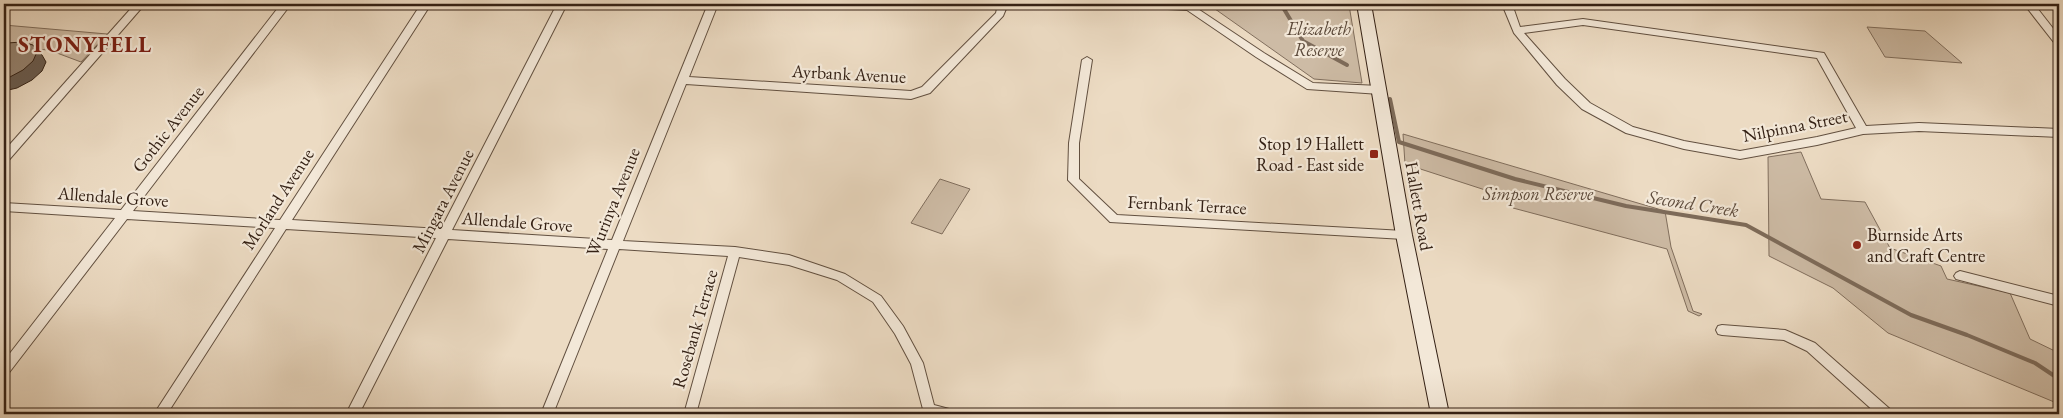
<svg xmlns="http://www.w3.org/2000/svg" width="2063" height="418" font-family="'EB Garamond',serif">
<rect width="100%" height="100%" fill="#ecdbc3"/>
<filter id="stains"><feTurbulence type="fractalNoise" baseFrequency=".004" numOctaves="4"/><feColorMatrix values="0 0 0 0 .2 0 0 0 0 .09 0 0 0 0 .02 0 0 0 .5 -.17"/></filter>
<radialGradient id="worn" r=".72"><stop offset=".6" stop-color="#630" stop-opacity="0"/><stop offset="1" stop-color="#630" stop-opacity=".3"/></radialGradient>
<g fill="#cdbba5" stroke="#806e5d">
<polygon points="1208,4 1349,5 1362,83 1314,79"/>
<polygon points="4,25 107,34 81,62 49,50 4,47"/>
<polygon points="1867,27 1925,31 1962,63 1885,57"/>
<polygon points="1403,134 1665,211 1671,247 1693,311 1702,314 1699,316 1688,311 1667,249 1513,208 1510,198 1405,164"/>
<polygon points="1801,152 1821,199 1865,202 1890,248 1941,266 1947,279 2010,293 2030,339 2059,353 2059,404 1888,333 1833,288 1769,256 1768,157"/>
<polygon points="940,179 970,189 942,234 911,223"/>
</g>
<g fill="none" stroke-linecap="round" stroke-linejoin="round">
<g stroke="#7d6b5a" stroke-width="4">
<polyline points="1281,4 1303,41 1347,65"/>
<polyline points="1390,99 1399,142 1515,179 1626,206 1746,225 1911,315 1967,335 2035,363 2059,379"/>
</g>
<g stroke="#625040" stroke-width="2">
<g id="street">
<polygon points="4,4 10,4 4,8"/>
<polygon points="135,4 145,4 8,161 4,162 4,151"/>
<polygon points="281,4 291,4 133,211 280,220 421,4 431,4 292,220 441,229 557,4 567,4 452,230 612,240 708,4 718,4 689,77 911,91 922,87 996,13 998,4 1008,4 1003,16 930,93 911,99 686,84 623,241 735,247 789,255 845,274 881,296 903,326 923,363 934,405 953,410 954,414 924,413 911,364 895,334 873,302 837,280 789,265 739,257 696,414 684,414 728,256 619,249 553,414 541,414 608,249 448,239 359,414 346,414 436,238 286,229 167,414 154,414 275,228 127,219 8,374 4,375 4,361 115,218 4,211 4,203 121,210"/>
<polygon points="1124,4 1192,5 1264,53 1313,83 1380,86 1385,90 1380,94 1307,89 1256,57 1187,10 1129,7"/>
<path d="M1502 4H1512L1520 27 1583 19 1824 53 1866 126 1919 123 2059 129V137L1919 131 1863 134 1817 145 1740 159 1684 149 1626 133 1582 109 1557 85 1514 33ZM1583 25 1817 58 1856 128 1817 137 1740 151 1684 141 1633 127 1590 103 1565 79 1524 33Z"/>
<polygon points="2024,4 2034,4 2059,36 2059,46 2056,45"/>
<polygon points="1087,57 1092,60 1079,143 1079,179 1117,215 1404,231 1408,232 1410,235 1408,238 1404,239 1110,222 1068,180 1069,143 1082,60"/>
<polygon points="1960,271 2059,296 2059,306 1956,279 1954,276 1956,273"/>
<polygon points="1722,325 1785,330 1815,343 1891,410 1892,414 1877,414 1807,351 1784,340 1722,335 1718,334 1716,330 1718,326"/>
</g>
</g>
<g stroke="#342115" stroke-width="2">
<polygon id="secondary" points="1357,4 1371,4 1412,235 1449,414 1431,414 1396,235"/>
</g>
<use href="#street" fill="#f3e8d8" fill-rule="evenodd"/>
<use href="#secondary" fill="#f3e8d8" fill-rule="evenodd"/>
</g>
<polygon fill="#685b4e" stroke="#342115" points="33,45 42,55 46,62 42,71 32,80 17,88 4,91 4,79"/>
<polygon fill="#94826f" stroke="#342115" points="22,42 33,45 37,52 33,61 23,70 8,78 4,79 4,45 7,43"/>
<g fill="#8f2418" stroke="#f3e8d8" stroke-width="2">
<rect x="1369" y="149" width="10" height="10" rx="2.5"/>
<circle cx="1857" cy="245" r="5"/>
</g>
<g text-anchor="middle" stroke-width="4.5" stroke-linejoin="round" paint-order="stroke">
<g font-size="18" font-style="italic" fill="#5a4839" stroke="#f3e8d8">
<text x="1319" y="35">Elizabeth<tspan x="1319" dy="21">Reserve</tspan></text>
<text x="1538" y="200">Simpson Reserve</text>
</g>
<g font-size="18" fill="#342115" stroke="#f3e8d8">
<text transform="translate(849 74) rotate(3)" y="6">Ayrbank Avenue</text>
<text transform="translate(1795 126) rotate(-11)" y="6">Nilpinna Street</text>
<text transform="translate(168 129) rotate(-52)" y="6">Gothic Avenue</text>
<text transform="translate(113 197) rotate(4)" y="6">Allendale Grove</text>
<text transform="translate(278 199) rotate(-57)" y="6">Morland Avenue</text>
<text transform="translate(443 201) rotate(-63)" y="6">Mingara Avenue</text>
<text transform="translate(613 202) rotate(-68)" y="6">Wurinya Avenue</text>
<text transform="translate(1187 205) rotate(3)" y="6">Fernbank Terrace</text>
<text transform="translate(1419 206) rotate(80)" y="6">Hallett Road</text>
<text transform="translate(517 222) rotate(4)" y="6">Allendale Grove</text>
<text transform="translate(695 329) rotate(-74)" y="6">Rosebank Terrace</text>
</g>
<g font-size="18" fill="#342115" stroke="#f3e8d8" text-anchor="end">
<text x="1364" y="150">Stop 19 Hallett<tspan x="1364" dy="21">Road - East side</tspan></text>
<text x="1867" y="241" text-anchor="start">Burnside Arts<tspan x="1867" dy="21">and Craft Centre</tspan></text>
</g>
<g font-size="19" font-style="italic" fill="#5e4c3d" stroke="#f3e8d8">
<text transform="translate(1693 203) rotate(9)" y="7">Second Creek</text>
</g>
<g font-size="22" font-weight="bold" letter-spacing="1" fill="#7a1f14" stroke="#f3e8d8">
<text x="85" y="52">STONYFELL</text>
</g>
</g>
<rect width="2063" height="418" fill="none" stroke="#ecdbc3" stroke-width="20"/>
<rect x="5" y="5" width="2053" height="408" fill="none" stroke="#342115" stroke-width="2.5"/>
<rect x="10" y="10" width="2043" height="398" fill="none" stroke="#342115"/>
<rect width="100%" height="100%" filter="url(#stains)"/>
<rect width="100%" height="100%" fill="url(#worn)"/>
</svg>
